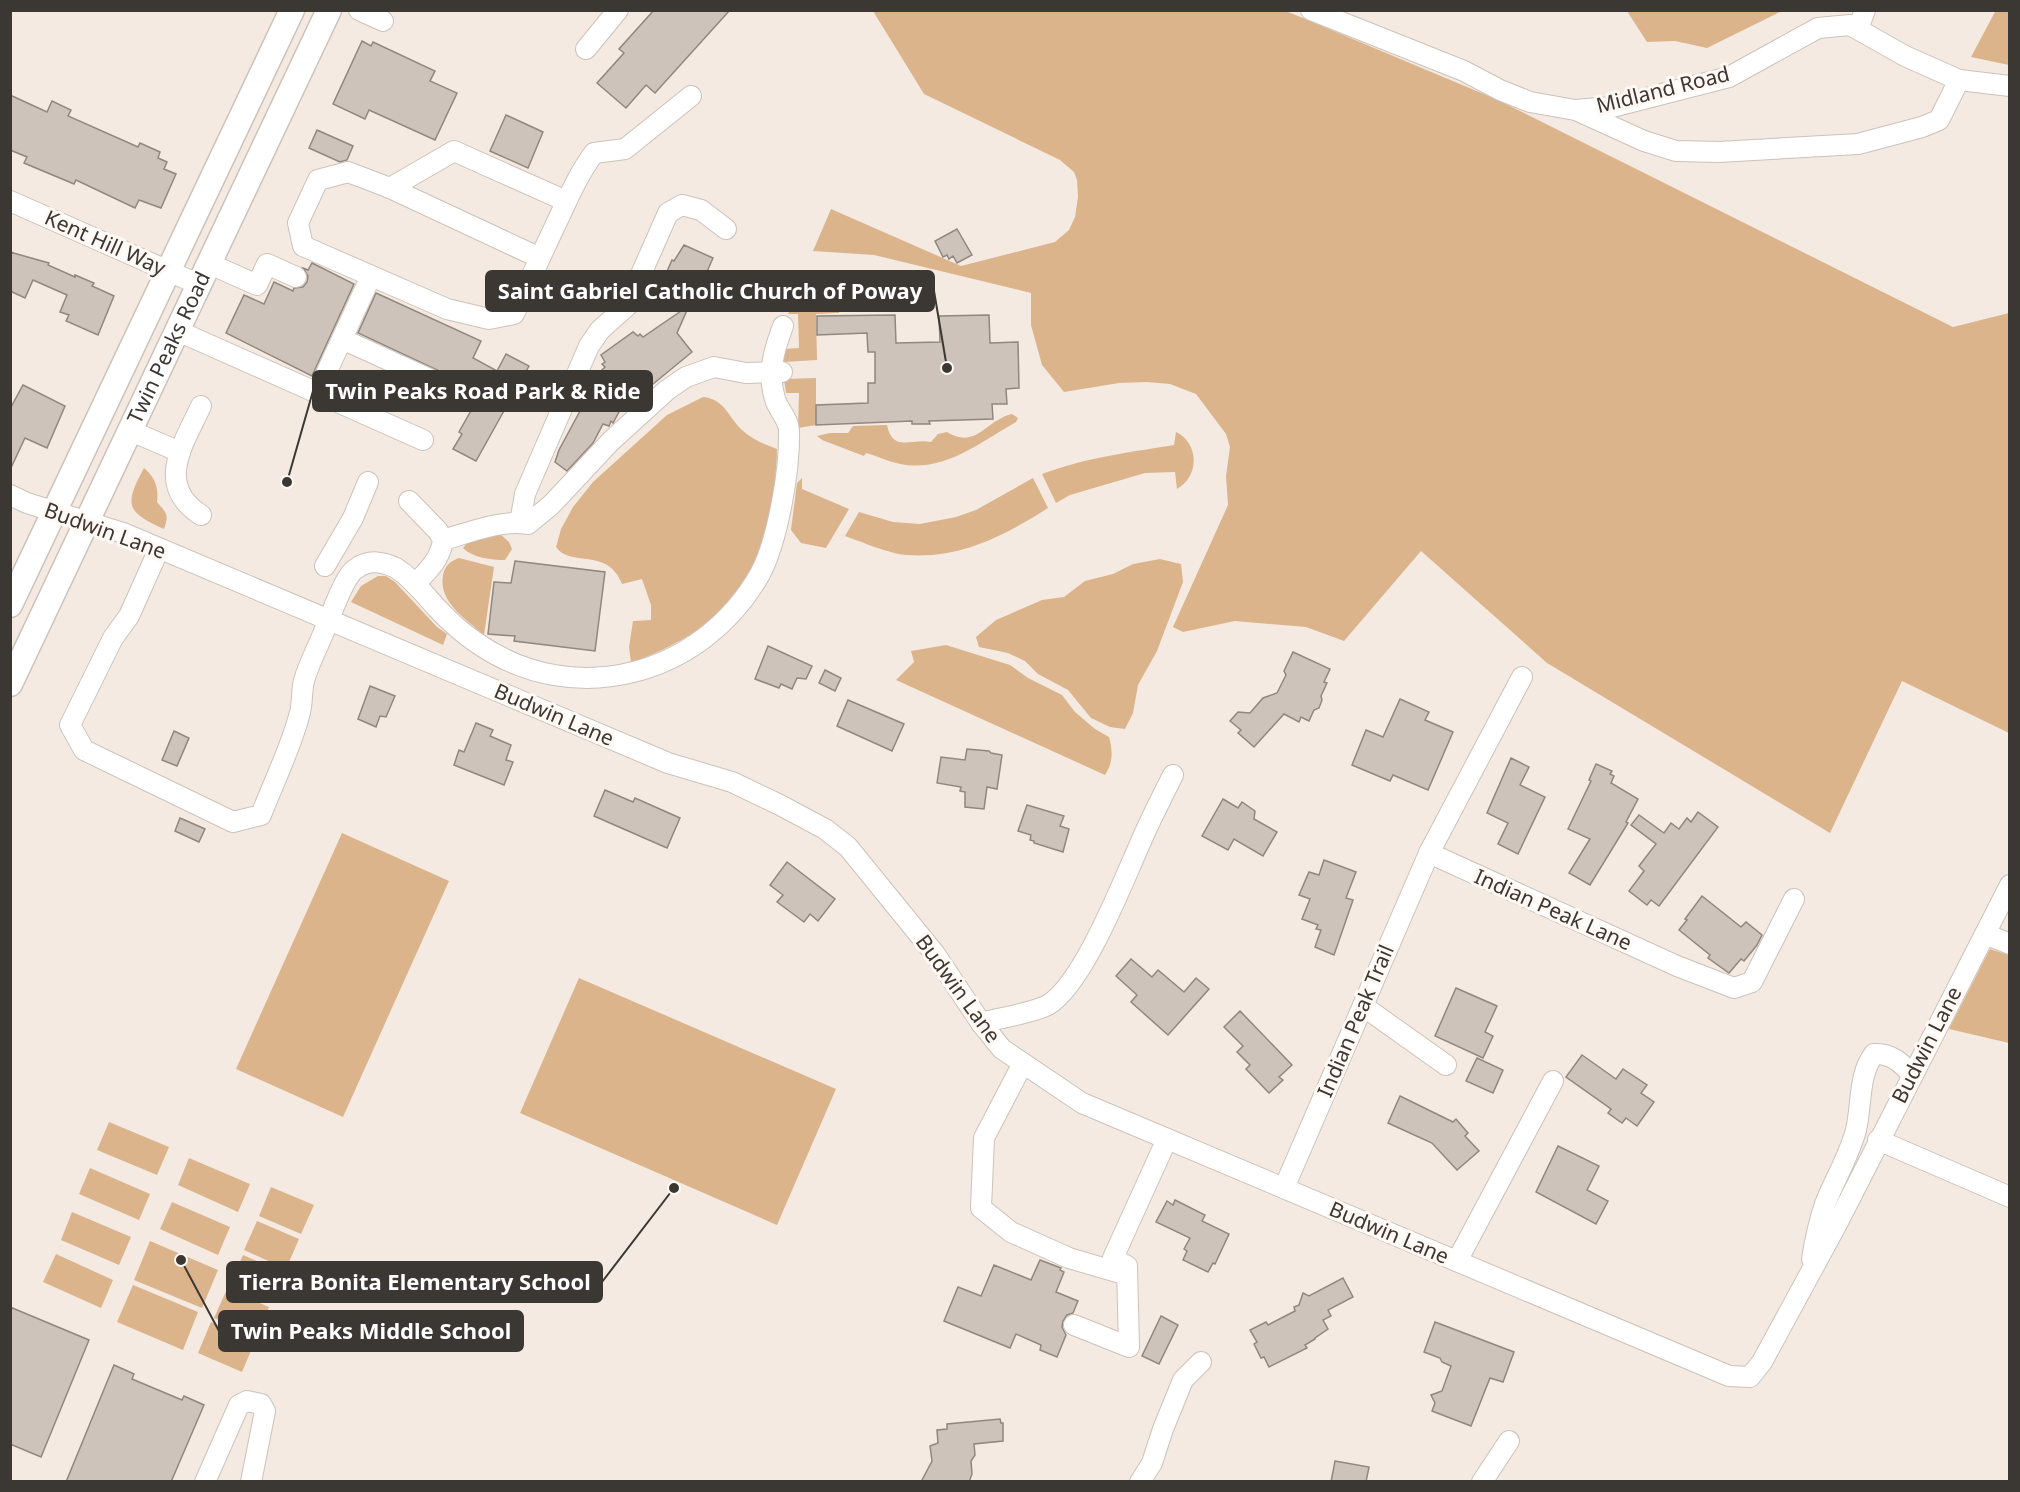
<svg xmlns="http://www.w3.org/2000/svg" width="2020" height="1492" font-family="'Noto Sans',sans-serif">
<rect width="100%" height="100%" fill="#f5eae1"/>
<g fill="#dbb48c">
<polygon points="1996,10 2009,11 2009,65 1971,57"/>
<polygon points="873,11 1286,11 1498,100 1953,327 2009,313 2009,733 1902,681 1830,833 1547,663 1421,551 1344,641 1306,627 1235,621 1183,632 1173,627 1228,505 1226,476 1230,447 1226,434 1196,394 1170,384 1147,382 1119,383 1064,392 1042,365 1031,325 1031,293 874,255 813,251 831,209 961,266 1055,242 1069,230 1075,217 1078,197 1077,180 1074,172 1060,160 924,94"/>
<polygon points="1627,11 1782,11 1707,48 1675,41 1647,42"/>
<path d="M872 289 884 292 891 303 892 311 846 312V301C854 293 860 290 872 289Z"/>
<path d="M813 295H823L839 301V313L816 314 817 360 784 362V349L799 348 798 314H788C792 303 802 297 813 295Z"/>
<polygon points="816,378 816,425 798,428 799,393 786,393 784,379"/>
<path d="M703 397C725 399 728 417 742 430 753 440 764 444 777 449 776 501 763 569 725 607 698 634 665 650 631 663L629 647 633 621 651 620V605L642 579 622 584C620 580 618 575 615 572 600 552 568 565 556 547L561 529 573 507 593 482 667 415Z"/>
<path d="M1012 414 1018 418 1016 422C982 441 948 470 906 465 891 463 880 457 866 453L864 456 822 440 817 436 830 433H848L853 426 887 425C893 453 911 438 931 442L938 434 947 432C976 450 986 420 1012 414Z"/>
<path d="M1176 432C1199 443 1200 476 1177 489L1175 472 1145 473 1070 495 1056 503 1042 474C1088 457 1126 453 1174 445Z"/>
<path d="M144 468C155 477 159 488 157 502 167 514 169 514 164 529 126 512 124 505 144 468Z"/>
<polygon points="802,478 802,489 849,509 826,548 801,543 791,530 797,483"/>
<path d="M1033 478 1048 508C1004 536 960 559 907 555 890 554 862 542 845 536L859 512 893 522 920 524 956 517 976 510Z"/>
<path d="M500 534 509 542 512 549 505 560C491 560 473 558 463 548L468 542Z"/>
<path d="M459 558 494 567 484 635C466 619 438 602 443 575 445 566 450 561 459 558Z"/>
<polygon points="1160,559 1181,564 1183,582 1157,651 1138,685 1133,713 1125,729 1110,727 1091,718 1068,690 1038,674 1025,661 1008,653 979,647 976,637 996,620 1042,600 1064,597 1085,581 1113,574 1133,564"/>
<polygon points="378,576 386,576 395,582 437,627 447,634 443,645 351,602 361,586"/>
<path d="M946 645 1010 665 1028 678 1062 695 1075 712 1095 729 1109 737C1113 751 1113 763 1105 775L896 680 914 662 911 651Z"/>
<polygon points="342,833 449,881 343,1117 236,1069"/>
<polygon points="1990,949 2009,955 2009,1043 1949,1029"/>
<polygon points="579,978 836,1089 777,1225 520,1113"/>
<polygon points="109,1122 169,1147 157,1175 97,1150"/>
<polygon points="189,1158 250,1184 238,1212 178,1185"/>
<polygon points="90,1168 150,1194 139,1220 79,1194"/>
<polygon points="271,1187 314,1205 301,1234 259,1216"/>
<polygon points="172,1202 230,1227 218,1255 160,1229"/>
<polygon points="72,1212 131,1237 119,1265 61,1240"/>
<polygon points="257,1221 299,1239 286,1269 244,1250"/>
<polygon points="150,1241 218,1270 202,1308 134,1280"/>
<polygon points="56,1254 113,1280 101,1308 43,1282"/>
<polygon points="243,1255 284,1273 272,1302 230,1284"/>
<polygon points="133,1285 198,1312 183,1350 117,1322"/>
<polygon points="227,1289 269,1307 257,1336 214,1318"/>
<polygon points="211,1322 255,1341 242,1372 198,1353"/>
</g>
<g fill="#cdc3ba" stroke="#90877e" stroke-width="1.5">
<polygon points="654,10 730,10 655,93 646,85 626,108 597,83 624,53 619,49"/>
<polygon points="362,41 371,46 373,42 435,71 430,81 457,93 435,140 369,110 365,119 333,104"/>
<polygon points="10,95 47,112 52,101 71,110 68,116 138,147 140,143 160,152 158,158 167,162 164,169 176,174 161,208 139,200 135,208 76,180 74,184 24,163 27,157 10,150"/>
<polygon points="506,115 543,132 528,168 490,151"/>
<polygon points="317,130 353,146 347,160 340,162 309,148"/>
<polygon points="957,229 972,255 957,263 953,256 949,259 947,255 943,257 935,241"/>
<polygon points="684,245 713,258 695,299 692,299 677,333 692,352 619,412 613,423 611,421 609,426 603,424 593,443 567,471 555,462 559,450 580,411 576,408 584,387 605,367 602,364 605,362 601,355 633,332 638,336 640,334 643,337 681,311 666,305 668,301 658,298 663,287 661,285 672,260 674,261"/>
<polygon points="10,252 49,263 48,265 75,277 75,275 94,283 92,286 114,296 98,335 66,321 69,315 60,312 67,295 33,280 25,298 10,291"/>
<polygon points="312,263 354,284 312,376 226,333 244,295 264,304 274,282 293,291 294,288 303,287 307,282 308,276 303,268 308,270"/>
<polygon points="376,293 481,341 473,358 497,371 506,354 529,366 476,461 453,449 462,434 459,432 482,391 358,333"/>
<polygon points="895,315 896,343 940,342 939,316 989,315 990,343 1018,342 1019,388 1006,389 1007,404 992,404 993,419 929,421 930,424 912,424 912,421 816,425 816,405 868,403 868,383 875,383 875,352 868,352 867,333 817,335 817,316"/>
<polygon points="23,385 65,406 47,448 25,438 10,470 10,409"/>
<polygon points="515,561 605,572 595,651 514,641 515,636 488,634 494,582 511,583"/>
<polygon points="768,646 812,666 806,679 797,678 792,689 781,684 779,688 755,679"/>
<polygon points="1293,652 1330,669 1324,682 1327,683 1321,696 1322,700 1319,708 1314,710 1309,721 1301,717 1299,722 1284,714 1254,747 1238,733 1241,730 1230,721 1238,712 1250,713 1263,698 1277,693 1286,675 1284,671"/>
<polygon points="825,670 841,678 835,691 819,683"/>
<polygon points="370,686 395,696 386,717 380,716 376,727 358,719"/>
<polygon points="1400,699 1429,712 1425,720 1453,732 1428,790 1393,775 1390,781 1352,765 1366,730 1383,737"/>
<polygon points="848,700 904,724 892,751 837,726"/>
<polygon points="476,723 493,730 490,736 511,745 506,760 513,762 504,785 454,765 459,750 464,752"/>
<polygon points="174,731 189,738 177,766 162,760"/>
<polygon points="967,749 989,751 991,753 1002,755 997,789 987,787 984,809 965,807 965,792 960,791 961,787 937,783 941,757 965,760"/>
<polygon points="1511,758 1529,767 1520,785 1545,797 1518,854 1498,844 1508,823 1487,813"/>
<polygon points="1596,764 1612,771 1610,774 1614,776 1611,783 1638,799 1626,822 1628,823 1590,885 1569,873 1590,839 1568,829 1591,781 1589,780"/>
<polygon points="605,790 633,802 635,798 680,818 667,848 594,816"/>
<polygon points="1223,799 1238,808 1242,802 1255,811 1254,819 1277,832 1263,856 1234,839 1228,850 1202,836"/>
<polygon points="1027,805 1064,816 1060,826 1069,829 1063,852 1034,843 1034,841 1030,840 1031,835 1018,831"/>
<polygon points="1698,812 1718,827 1659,906 1651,900 1647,905 1629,891 1644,871 1639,866 1656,844 1631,825 1639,815 1664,833 1671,823 1679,829 1687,818 1691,822"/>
<polygon points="180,818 205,829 199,842 175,831"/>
<polygon points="1324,860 1356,872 1346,898 1353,900 1334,955 1315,947 1321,930 1316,929 1318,925 1302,919 1310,899 1299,895 1309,872 1319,875"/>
<polygon points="787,862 835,899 818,921 810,914 804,922 777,902 783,895 770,885"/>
<polygon points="1702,896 1741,927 1746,922 1762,935 1757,945 1744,961 1741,959 1729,973 1708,958 1710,955 1679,930 1687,920 1685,919"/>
<polygon points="1131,959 1152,977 1158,970 1184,992 1196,978 1209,989 1168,1035 1131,1002 1137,995 1116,976"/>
<polygon points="1456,988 1497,1006 1485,1032 1493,1036 1483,1058 1435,1036"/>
<polygon points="1240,1011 1292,1065 1279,1077 1283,1080 1269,1093 1246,1069 1250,1065 1237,1052 1243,1046 1224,1027"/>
<polygon points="1582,1055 1616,1079 1623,1069 1647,1085 1641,1093 1654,1102 1637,1126 1626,1118 1622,1123 1608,1113 1611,1109 1566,1077"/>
<polygon points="1477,1058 1503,1070 1493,1093 1466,1081"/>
<polygon points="1400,1096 1453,1122 1456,1119 1468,1133 1465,1136 1479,1151 1457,1170 1432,1143 1388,1123"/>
<polygon points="1558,1146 1599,1166 1587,1190 1608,1201 1596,1224 1536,1192"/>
<polygon points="1175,1200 1205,1215 1202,1221 1229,1234 1215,1264 1213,1263 1208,1272 1183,1260 1187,1251 1184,1249 1190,1238 1156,1222 1167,1201 1173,1205"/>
<polygon points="1040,1260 1061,1268 1060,1270 1064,1272 1056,1292 1078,1301 1073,1313 1067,1315 1063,1321 1062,1327 1066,1335 1057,1357 1040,1350 1041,1345 1016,1334 1010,1348 944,1321 958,1287 981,1296 994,1265 1031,1280"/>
<polygon points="1343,1278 1353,1297 1328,1310 1331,1316 1323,1320 1328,1329 1315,1338 1315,1339 1305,1345 1307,1348 1269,1367 1264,1357 1261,1358 1254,1344 1257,1342 1250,1330 1266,1322 1268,1325 1295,1311 1294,1307 1299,1305 1303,1293 1309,1296"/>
<polygon points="10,1307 89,1340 41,1457 10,1444"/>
<polygon points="1161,1316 1178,1325 1159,1364 1142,1356"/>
<polygon points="1435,1322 1514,1352 1503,1382 1490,1378 1471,1426 1432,1411 1435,1403 1431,1395 1442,1391 1451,1366 1442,1362 1440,1358 1424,1352"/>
<polygon points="114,1365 134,1374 132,1379 182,1400 184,1396 204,1405 171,1482 66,1482"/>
<polygon points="1000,1419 1001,1423 1003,1423 1003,1441 974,1444 975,1455 971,1461 972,1474 969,1482 921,1482 932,1461 930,1446 938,1443 937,1430 947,1429 947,1424"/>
<polygon points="1335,1461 1369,1467 1366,1482 1331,1482"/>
</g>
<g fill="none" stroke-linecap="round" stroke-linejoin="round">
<g stroke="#ccc2b9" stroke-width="22">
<g id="minor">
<polyline points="359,10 383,21"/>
<polyline points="1311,10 1464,71 1500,90 1530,102 1575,110 1612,107 1729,77 1818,28 1850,25 1905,56 1959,80 2010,86"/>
<polyline points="1858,29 1865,10"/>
<polyline points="586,49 618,10"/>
<polyline points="1578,111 1644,141 1676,151 1719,152 1858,144 1922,127 1939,120 1959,80"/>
<polyline points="390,188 454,151 566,201"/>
<polyline points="10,201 200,285"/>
<path d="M540 258 390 188 348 172 318 180 298 223 303 246 447 309 489 319 514 314C528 285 541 255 555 226 567 201 577 176 594 153L625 149 691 96"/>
<polyline points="210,264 257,285 267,264 296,277"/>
<polyline points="178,331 423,440"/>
<polyline points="342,339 465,395"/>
<polyline points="317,393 371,276"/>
<polyline points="131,431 180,452"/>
<polyline points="10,495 27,503 123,533 668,763 732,782 780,805 825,829 848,847 935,954 981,1023 1002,1049 1082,1103 1729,1376 1750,1377 1762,1362 1838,1222 2010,885"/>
<path d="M409 501 438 531 443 540C441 558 428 571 415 584"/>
<path d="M201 515C154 485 184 443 201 406"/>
<polyline points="520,523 525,494 589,346 600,330 627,306 668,213 682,205 701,210 726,229"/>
<path d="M443 540C468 533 502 519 528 524L551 505 611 441 667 390 686 377 714 367 746 373 782 372"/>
<path d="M159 549 129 616 113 638 70 725 84 750 233 822 261 815C273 784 291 747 299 716 303 705 301 692 304 681 308 665 317 649 323 634 331 616 337 596 347 579 350 574 353 570 357 568 369 559 384 562 396 568 412 578 423 593 436 607 448 620 462 633 477 643 575 711 703 675 760 574 778 540 790 469 789 431 789 419 778 410 775 399 767 373 774 350 783 326"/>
<polyline points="325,566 353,518 368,482"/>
<polyline points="1429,853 1677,966 1734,988 1752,982 1794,899"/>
<polyline points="1985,934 2010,944"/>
<polyline points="1363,1006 1446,1065"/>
<path d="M981 1023C999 1018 1033 1013 1048 1005 1083 984 1122 884 1139 846 1149 822 1161 799 1173 775"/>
<polyline points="1023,1063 984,1138 981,1208 1011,1232 1069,1258 1127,1275"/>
<polyline points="1878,1140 2010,1197"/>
<polyline points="1284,1188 1429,853 1522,677"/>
<path d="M1812 1259C1815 1240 1819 1222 1825 1204 1835 1179 1849 1156 1856 1130 1862 1105 1858 1075 1874 1054 1891 1053 1902 1063 1912 1075"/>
<polyline points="1457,1261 1553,1081"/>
<polyline points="1074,1325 1129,1347 1127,1266 1113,1258 1167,1139"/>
<polyline points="205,1482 239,1405 247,1401 261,1404 265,1411 251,1482"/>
<polyline points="1140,1482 1152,1463 1163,1429 1183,1380 1201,1362"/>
<polyline points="1482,1482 1509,1441"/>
</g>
</g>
<g stroke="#ccc2b9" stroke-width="27">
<g id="major">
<polyline points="10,605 292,10"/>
<path id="s1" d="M10 684 329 10"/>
</g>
</g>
<use href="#minor" stroke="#fff" stroke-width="20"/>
<use href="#major" stroke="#fff" stroke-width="24"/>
</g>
<g text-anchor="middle" stroke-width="6" stroke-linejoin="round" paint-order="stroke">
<g font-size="21" fill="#3b3733" stroke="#fff8f3">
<text transform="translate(1663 90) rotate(-14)" y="7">Midland Road</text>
<text transform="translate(105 243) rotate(24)" y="7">Kent Hill Way</text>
<text dy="7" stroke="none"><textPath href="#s1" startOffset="372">Twin Peaks Road</textPath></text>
<text transform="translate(105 531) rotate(20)" y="7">Budwin Lane</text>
<text transform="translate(554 715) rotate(23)" y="7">Budwin Lane</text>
<text transform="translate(1553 910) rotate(24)" y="7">Indian Peak Lane</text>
<text transform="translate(958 989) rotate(54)" y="7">Budwin Lane</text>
<text transform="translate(1356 1021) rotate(-67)" y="7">Indian Peak Trail</text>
<text transform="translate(1927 1045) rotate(-63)" y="7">Budwin Lane</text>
<text transform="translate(1389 1233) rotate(23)" y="7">Budwin Lane</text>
</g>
</g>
<path fill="none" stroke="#3b3733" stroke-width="2" d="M947 368L934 291M287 482L313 391M674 1188L602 1282M181 1260L219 1331"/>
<g fill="#3b3733" stroke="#fff8f3" stroke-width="2">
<circle cx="947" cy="368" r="6"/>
<circle cx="287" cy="482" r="6"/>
<circle cx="674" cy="1188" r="6"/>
<circle cx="181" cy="1260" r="6"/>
</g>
<g fill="#3b3733" stroke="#3b3733" stroke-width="2">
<rect x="486" y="271" width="448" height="40" rx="6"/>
<rect x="313" y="371" width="339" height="40" rx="6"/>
<rect x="227" y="1262" width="375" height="40" rx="6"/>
<rect x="219" y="1311" width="304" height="40" rx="6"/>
</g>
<g font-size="22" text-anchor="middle" font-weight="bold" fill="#fff">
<text x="710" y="299">Saint Gabriel Catholic Church of Poway</text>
<text x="483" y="399">Twin Peaks Road Park &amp; Ride</text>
<text x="415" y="1290">Tierra Bonita Elementary School</text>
<text x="371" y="1339">Twin Peaks Middle School</text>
</g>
<rect width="2020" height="1492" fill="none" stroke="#3b3733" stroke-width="24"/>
</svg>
